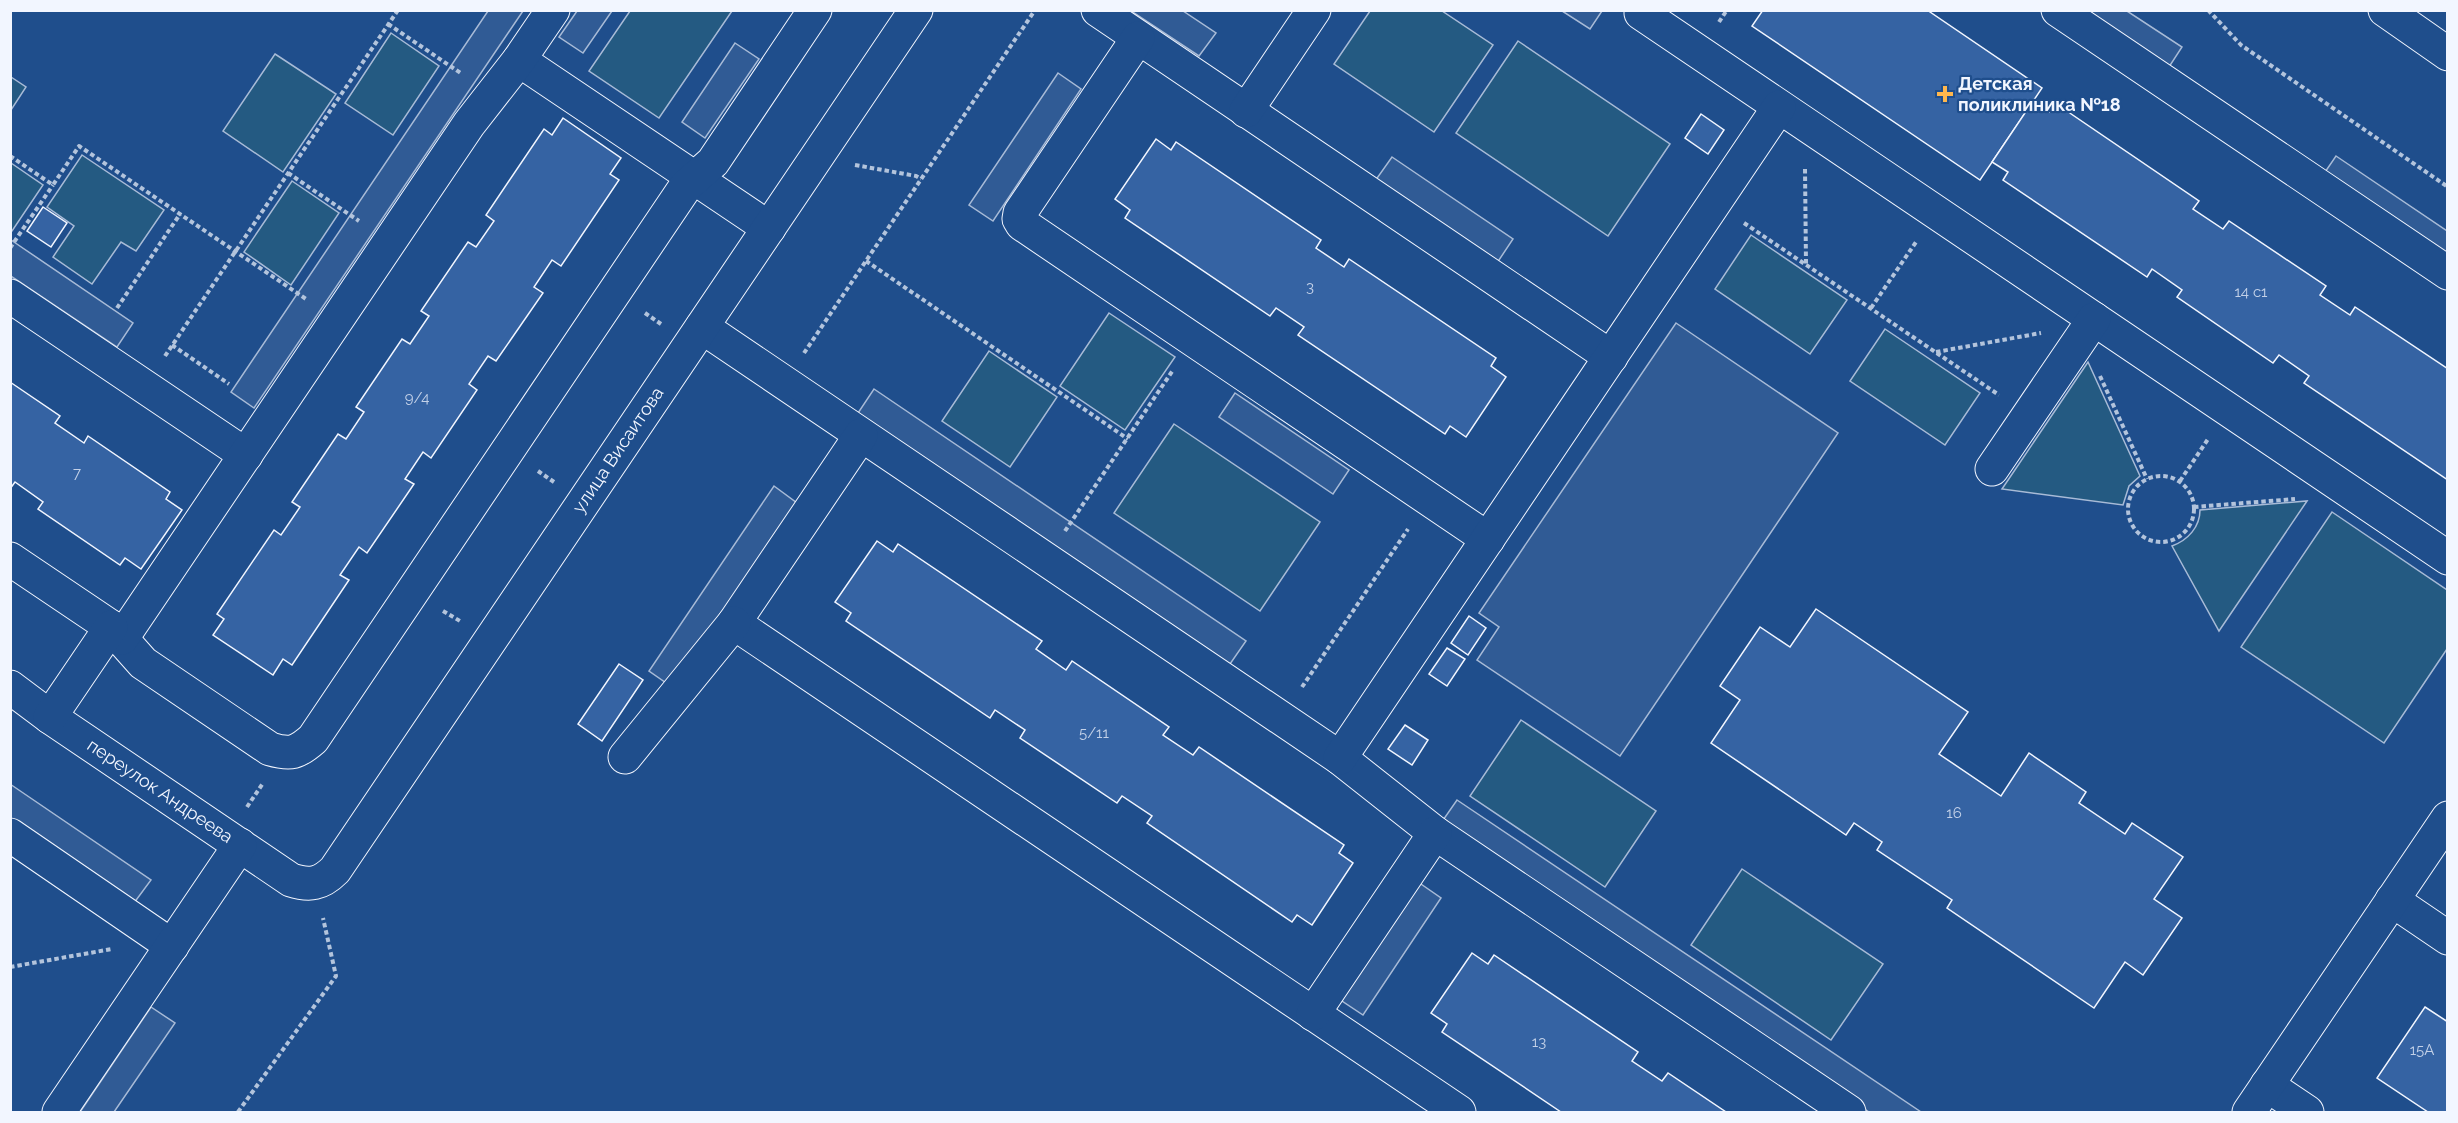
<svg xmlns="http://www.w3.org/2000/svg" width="2458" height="1123" font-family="Raleway,sans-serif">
<rect width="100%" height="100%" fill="#1f4e8c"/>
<g fill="#245a82" stroke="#a8bbd7" stroke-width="1.5">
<polygon points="630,11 732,11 659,118 589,71"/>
<polygon points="1370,11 1442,11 1493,45 1434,132 1334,64"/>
<polygon points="391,33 439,66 393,135 345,103"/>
<polygon points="1518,41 1670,144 1608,236 1456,133"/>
<polygon points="275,54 336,94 283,172 223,131"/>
<polygon points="11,77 26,87 11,110"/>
<polygon points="82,155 164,210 136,251 121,242 92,284 53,257 74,226 47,207"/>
<polygon points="11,163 43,185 12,231 10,231"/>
<polygon points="292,181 339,213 291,285 244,252"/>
<polygon points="1751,235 1847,300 1810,354 1715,289"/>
<polygon points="1109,313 1175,357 1125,430 1060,386"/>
<polygon points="1885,329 1980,393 1945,445 1850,381"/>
<polygon points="989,351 1057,397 1010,467 942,421"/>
<polygon points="2088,362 2140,476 2129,486 2123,505 2002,489"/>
<polygon points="1174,424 1320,522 1260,611 1114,513"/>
<path d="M2307 501 2219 631 2172 546C2188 540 2200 527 2200 510Z"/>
<polygon points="2332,512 2447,590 2447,649 2384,743 2241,647"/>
<polygon points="1521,720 1656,811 1605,887 1470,796"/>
<polygon points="1742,869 1883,964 1831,1040 1691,945"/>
</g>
<g fill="#305b95" stroke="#a8bbd7" stroke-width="1.5">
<polygon points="488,11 523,11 254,408 231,392"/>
<polygon points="577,11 612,11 583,53 559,37"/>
<polygon points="1131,11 1183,11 1216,33 1199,56"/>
<polygon points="1562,11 1602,11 1590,29"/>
<polygon points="2085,11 2127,11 2182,47 2169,67"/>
<polygon points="735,43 759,59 705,138 682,122"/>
<polygon points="1058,73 1081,89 993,221 969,205"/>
<polygon points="2336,156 2447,231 2447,259 2323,175"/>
<polygon points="1392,157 1513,239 1497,263 1375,181"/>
<polygon points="11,240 133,323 117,347 11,276"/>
<polygon points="1676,323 1838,433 1620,756 1477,660 1499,627 1479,613"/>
<polygon points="874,389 1246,641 1230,664 858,413"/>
<polygon points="1235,393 1349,470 1333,494 1219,417"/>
<polygon points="774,486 797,503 672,687 649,671"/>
<polygon points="10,784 151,880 134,903 11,818"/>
<polygon points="1457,800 1921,1112 1869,1112 1441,823"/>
<polygon points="1418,882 1441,898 1363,1015 1339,999"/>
<polygon points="151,1007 175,1023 114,1112 80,1112"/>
</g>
<g fill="#3563a3" stroke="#f2f6ff" stroke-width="1.5">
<polygon points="1763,10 1927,10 2042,88 1980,180 1752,26"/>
<polygon points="2033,101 2049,112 2055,103 2199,201 2193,209 2223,229 2229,221 2326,286 2320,295 2350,315 2355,307 2448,369 2448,480 2304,383 2309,376 2279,355 2273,363 2177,297 2182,290 2152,269 2147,277 2003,180 2008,172 1992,162"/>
<polygon points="1701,114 1724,130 1708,154 1685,138"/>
<polygon points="563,118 621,158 610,174 619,180 561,266 552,260 534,287 543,293 496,361 488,356 469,384 477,390 431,458 423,452 405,479 414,484 367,553 359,547 340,575 349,580 292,665 283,659 273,675 213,635 224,619 217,614 274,530 281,535 300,507 292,502 338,434 346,439 364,412 356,407 402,339 410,344 429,316 421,311 468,242 476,247 494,221 486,215 544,129 552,135"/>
<polygon points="1156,139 1171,150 1176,142 1321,240 1316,248 1344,267 1349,259 1496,358 1491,366 1506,377 1466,437 1450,426 1445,434 1298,335 1304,327 1276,308 1270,316 1125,218 1130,210 1115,199"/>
<polygon points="43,207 67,223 51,247 27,231"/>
<polygon points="10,382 60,416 55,423 84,443 88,436 170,492 166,499 182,510 141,569 125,558 120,565 38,509 43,502 15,482 10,489"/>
<polygon points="877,541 893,552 898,544 1042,641 1036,649 1066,670 1072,661 1169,727 1163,735 1193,755 1199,747 1344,845 1339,853 1353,863 1312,925 1297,915 1292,922 1147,823 1152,816 1122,796 1117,803 1020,738 1025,730 995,710 990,718 846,621 851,613 835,602"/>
<polygon points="1816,609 1968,712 1939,754 2001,796 2029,753 2086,792 2079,803 2125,834 2132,823 2183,857 2154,899 2182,918 2143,975 2125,962 2094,1008 1947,908 1952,900 1877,850 1882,842 1854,823 1846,835 1711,743 1740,700 1720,686 1760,627 1790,647"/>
<polygon points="1469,616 1486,628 1468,655 1451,643"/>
<polygon points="1447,648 1465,659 1447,686 1429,674"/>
<polygon points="619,664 643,680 602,741 578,724"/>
<polygon points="1405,725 1428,740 1412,765 1388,749"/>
<polygon points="1472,953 1488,964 1494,955 1638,1052 1632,1061 1662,1081 1668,1073 1726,1112 1561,1112 1442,1032 1447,1024 1431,1013"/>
<polygon points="2425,1007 2448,1022 2448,1112 2428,1112 2377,1078"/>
</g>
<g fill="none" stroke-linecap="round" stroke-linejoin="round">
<g stroke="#f2f6ff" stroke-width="35">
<g id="minor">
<polyline points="1098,10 1611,357"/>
<polyline points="1643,10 1641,13 2448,558"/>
<polyline points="2058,10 2448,273"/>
<polyline points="2385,10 2448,54"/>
<polyline points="1138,38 1020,213 1019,219 1022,224 1488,539"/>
<polyline points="519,60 769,228"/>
<polyline points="1246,111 1314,10"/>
<polyline points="10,296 246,455"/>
<polyline points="702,327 1340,758 1435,833 1849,1112"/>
<polyline points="861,435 734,623 1459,1112"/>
<polyline points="1992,469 2094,319"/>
<path d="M10 559 111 627 143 663 270 749C291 755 297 753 313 739L686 186 713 162 815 10"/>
<polyline points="122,638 469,124 519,60 553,10"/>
<path d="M10 687 50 717 291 880C310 886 321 884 335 870L916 10"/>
<polyline points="50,717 111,627"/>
<polyline points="625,757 734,623"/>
<polyline points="1340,758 1779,107"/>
<polyline points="10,835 172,946"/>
<polyline points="2392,900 2448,938"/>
<polyline points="1313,1014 1435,833"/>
<polyline points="2267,1085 2307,1112"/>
<polyline points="59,1112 240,845"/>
<polyline points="2249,1112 2448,818"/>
</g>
</g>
<g stroke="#b3c4dc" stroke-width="4" stroke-dasharray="4.5 3" stroke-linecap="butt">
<polyline points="2208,10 2241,45 2448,187"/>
<polyline points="1719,22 1727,10"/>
<polyline points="388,24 462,74"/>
<polyline points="10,156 53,185 79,146 306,299"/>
<polyline points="855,165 916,176 921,179"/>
<polyline points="1805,169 1806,264"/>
<polyline points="288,173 359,221"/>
<polyline points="1744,223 1999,395"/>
<polyline points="10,248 53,185"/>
<polyline points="866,261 1128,439"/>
<polyline points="117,308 180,214"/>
<polyline points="1871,308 1916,242"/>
<polyline points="645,313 661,324"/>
<polyline points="172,345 229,384"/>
<polyline points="1936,352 2041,333"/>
<polyline points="804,353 1035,10"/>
<polyline points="165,356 398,10"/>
<polyline points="2100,376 2147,479"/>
<polyline points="538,471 554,482"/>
<circle cx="2161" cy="509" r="33"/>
<polyline points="2180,481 2208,439"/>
<polyline points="2194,507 2295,499"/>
<polyline points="1065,531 1173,370"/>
<polyline points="443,611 460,621"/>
<polyline points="1302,687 1408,529"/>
<polyline points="247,807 263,783"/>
<polyline points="10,967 112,949"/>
<polyline points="238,1112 336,976 323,918"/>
</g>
<use href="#minor" stroke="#1f4e8c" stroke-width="33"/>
</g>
<path fill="#ffb74d" stroke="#1f4e8c" stroke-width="2" d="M1942 85h6v6h6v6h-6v6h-6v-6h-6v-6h6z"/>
<g text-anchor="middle" stroke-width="4.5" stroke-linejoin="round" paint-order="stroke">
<g font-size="15" fill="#c3d1e8">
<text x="1310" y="292">3</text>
<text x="2251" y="297">14 с1</text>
<text x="417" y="403">9/4</text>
<text x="77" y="478">7</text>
<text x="1094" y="738">5/11</text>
<text x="1954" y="818">16</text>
<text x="1539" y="1047">13</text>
<text x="2422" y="1055">15А</text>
</g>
<g font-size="18" font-weight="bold" fill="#f2f6ff" stroke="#1f4e8c" text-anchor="start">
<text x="1958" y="90">Детская<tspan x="1958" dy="21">поликлиника №18</tspan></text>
</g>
<g font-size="18" fill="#f2f6ff" stroke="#1f4e8c">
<text transform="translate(618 450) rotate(-56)" y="6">улица Висаитова</text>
<text transform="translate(160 791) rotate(34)" y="6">переулок Андреева</text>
</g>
</g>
<rect width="2458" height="1123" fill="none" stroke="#f2f6ff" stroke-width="24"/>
</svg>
